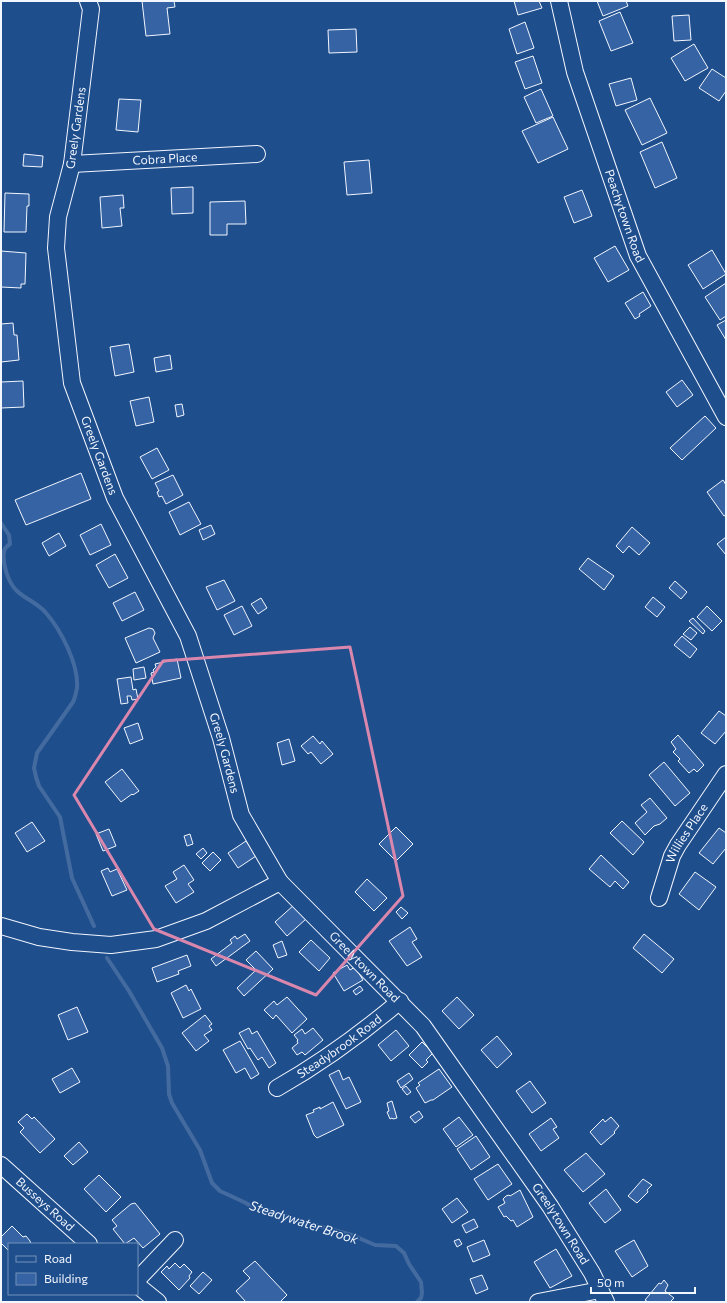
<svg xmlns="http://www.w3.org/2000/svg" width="727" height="1303" font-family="Commissioner,sans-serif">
<rect width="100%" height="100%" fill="#1f4e8c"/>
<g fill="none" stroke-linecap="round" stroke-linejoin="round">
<g stroke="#446ba0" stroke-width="4">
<path d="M1 523 9 535 10 544C7 546 5 548 4 551 2 563 8 583 17 591 25 599 38 603 46 613 61 630 79 665 77 688 76 693 75 698 73 702L37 753 34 768 36 777 39 786 60 817 72 878 94 926"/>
<polyline points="107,958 129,991 162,1048 168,1066 169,1094 172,1103 200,1150 212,1183 220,1191 246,1203 252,1207 263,1208 297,1220 352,1235 375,1245 396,1246 404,1253 409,1264 421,1282 422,1293 421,1298 417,1302"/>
</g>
</g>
<g fill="#3563a3" stroke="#f2f6ff">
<polygon points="142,1 174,1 175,7 167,8 170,34 146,36"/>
<polygon points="514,1 539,1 542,8 518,15"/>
<polygon points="597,1 626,1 628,6 603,16"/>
<polygon points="620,12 633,43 611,51 599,21"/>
<polygon points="689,15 691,40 674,41 672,16"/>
<polygon points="525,22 534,48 517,54 509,29"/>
<polygon points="356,29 357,52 329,53 328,30"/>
<polygon points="694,44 708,68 685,81 671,58"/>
<polygon points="533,56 542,83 525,89 515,62"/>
<polygon points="712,69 726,78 726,91 719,101 699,88"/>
<polygon points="631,78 637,100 616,106 609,84"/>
<polygon points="541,89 553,116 536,123 524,97"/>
<polygon points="650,98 667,133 642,145 625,110"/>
<polygon points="119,99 141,100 138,132 116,130"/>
<polygon points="553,117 568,149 538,163 522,131"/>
<polygon points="662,142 677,178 655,188 640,152"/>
<polygon points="24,154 43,156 42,167 23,166"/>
<polygon points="369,160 372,193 347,195 344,162"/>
<polygon points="193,187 193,213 172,214 171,188"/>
<polygon points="582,190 592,216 574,223 564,197"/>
<polygon points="5,193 29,194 29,206 27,206 26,232 4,232"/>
<polygon points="123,195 124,208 120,208 122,226 102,228 100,197"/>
<polygon points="245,201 246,224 227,224 227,235 210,235 210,202"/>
<polygon points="615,246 629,270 608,282 594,258"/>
<polygon points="712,250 726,274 703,289 688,265"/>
<polygon points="1,251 26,253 25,284 21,284 21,288 1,287"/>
<polygon points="726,283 726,316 720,320 705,297"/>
<polygon points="643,292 651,306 639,314 640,316 635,319 625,303"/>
<polygon points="726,320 726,340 717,325"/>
<polygon points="13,323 14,335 17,335 19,360 1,362 1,324"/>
<polygon points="129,344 134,372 115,376 110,347"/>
<polygon points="170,355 172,369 156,372 154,358"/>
<polygon points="682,380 693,395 677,407 666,392"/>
<polygon points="23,381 24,407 1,408 1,382"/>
<polygon points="149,397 154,422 136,426 130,401"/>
<polygon points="182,404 184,415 177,417 175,405"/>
<polygon points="705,416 716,428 682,460 670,448"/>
<polygon points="157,448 169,470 152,479 140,457"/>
<polygon points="81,473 91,499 26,525 15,500"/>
<polygon points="173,475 183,495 166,504 162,496 159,497 157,492 159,491 155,483"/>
<polygon points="723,480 726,485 726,515 724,516 707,492"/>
<polygon points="189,502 201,524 180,535 169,512"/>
<polygon points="101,524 111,545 90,555 80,535"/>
<polygon points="211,525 215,534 203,540 199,530"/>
<polygon points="632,527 650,543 639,555 629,546 623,553 616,546"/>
<polygon points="59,533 66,546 49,556 42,543"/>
<polygon points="726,537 726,555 717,544"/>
<polygon points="115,554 128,578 109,588 96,565"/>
<polygon points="588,558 614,576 604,590 579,569"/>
<polygon points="224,580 235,601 217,610 206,587"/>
<polygon points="675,581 687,592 681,599 669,588"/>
<polygon points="135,592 144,610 122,621 113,603"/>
<polygon points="653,597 665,607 657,617 645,607"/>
<polygon points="261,598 267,608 258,614 251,604"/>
<polygon points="242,606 252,626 234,635 224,615"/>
<polygon points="707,606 722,621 712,631 697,617"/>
<polygon points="693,618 705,631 703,634 689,621"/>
<polygon points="690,627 697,633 691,640 683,634"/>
<polygon points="149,628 153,629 155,633 153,638 160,652 136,663 125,638"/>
<polygon points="682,636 697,649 690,658 674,645"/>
<polygon points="177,659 181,678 153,684 151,673 154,672 153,670 156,667 155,664"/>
<polygon points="144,667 146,678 134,680 133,669"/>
<polygon points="131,677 133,690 136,689 138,699 132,700 131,696 127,696 128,703 121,704 117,679"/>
<polygon points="719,711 726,716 726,731 715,744 701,733"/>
<polygon points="138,723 143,739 130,744 124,728"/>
<polygon points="678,735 704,765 697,772 694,769 689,773 678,761 680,759 673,752 676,749 671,742"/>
<polygon points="313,736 320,744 322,741 333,754 321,764 311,752 308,754 301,746"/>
<polygon points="289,739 295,761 282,765 277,743"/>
<polygon points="664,762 690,793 675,806 649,775"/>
<polygon points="122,769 139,791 133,795 132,794 121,802 105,782"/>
<polygon points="650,798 667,818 660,824 654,826 645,835 635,823 647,812 641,805"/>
<polygon points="622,821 644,842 633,855 610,833"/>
<polygon points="32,822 45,841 27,852 15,833"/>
<polygon points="396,827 413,844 396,861 379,844"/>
<polygon points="719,828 726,833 726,848 713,864 699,853"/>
<polygon points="109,829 116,846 103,851 96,834"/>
<polygon points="190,834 193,844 187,846 184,836"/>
<polygon points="246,841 256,856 238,868 228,853"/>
<polygon points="203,848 207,853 201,859 196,854"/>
<polygon points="213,852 221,860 210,871 202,863"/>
<polygon points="601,855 629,882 623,889 615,881 610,887 589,869"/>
<polygon points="184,865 194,880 188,884 194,892 176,903 165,886 177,879 173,872"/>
<polygon points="108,868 110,872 117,869 127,890 112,896 101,871"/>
<polygon points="695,872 716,887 699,910 679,894"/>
<polygon points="367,879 387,898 374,911 355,892"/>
<polygon points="294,905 306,919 287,936 275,922"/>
<polygon points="401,907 408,913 402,919 396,912"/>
<polygon points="410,927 417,939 412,942 422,957 407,966 389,941"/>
<polygon points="245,934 250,941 216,966 211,959 232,943 230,940 235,936 237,939"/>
<polygon points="644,934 674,959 662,973 633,948"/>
<polygon points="311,940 330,958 319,971 299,952"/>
<polygon points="282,941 287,955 278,958 273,945"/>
<polygon points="256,951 273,969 244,996 237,988 256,970 246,960"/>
<polygon points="187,955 191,966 178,971 179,974 157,982 152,968"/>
<polygon points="347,965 350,970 355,967 363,980 344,991 333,973"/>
<polygon points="186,985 189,991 191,989 201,1009 183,1018 171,993"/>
<polygon points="360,986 363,990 356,995 353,991"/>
<polygon points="287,997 307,1019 292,1033 276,1015 273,1019 264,1010 274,1001 277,1005"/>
<polygon points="457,997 474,1015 459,1029 442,1011"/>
<polygon points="77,1007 88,1032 68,1040 58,1015"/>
<polygon points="205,1015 212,1024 209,1026 212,1030 204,1035 209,1041 196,1051 182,1033"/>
<polygon points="249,1028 252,1034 257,1031 276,1063 269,1068 262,1057 258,1060 250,1048 248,1049 239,1033"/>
<polygon points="313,1028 323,1040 305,1055 302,1052 297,1055 292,1048 298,1043 297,1041 298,1040 294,1035 302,1029 305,1034"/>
<polygon points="396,1030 409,1046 391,1061 378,1045"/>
<polygon points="497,1036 512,1054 497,1068 481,1050"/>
<polygon points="240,1041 259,1074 251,1079 245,1068 236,1073 223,1050"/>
<polygon points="422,1042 433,1053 426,1060 428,1062 422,1068 409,1055"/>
<polygon points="72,1068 80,1082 60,1093 52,1079"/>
<polygon points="439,1069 452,1087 433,1100 431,1100 425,1103 416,1088 420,1085 418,1083"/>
<polygon points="339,1070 343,1080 349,1077 361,1102 346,1109 329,1075"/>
<polygon points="409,1073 413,1079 401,1088 397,1081"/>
<polygon points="530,1081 546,1103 532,1113 516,1091"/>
<polygon points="406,1086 411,1092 407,1095 402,1089"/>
<polygon points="392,1101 397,1118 393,1119 392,1118 390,1119 387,1112 389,1111 387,1103"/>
<polygon points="333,1102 344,1125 317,1138 314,1135 306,1115 314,1112 313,1110 320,1107 320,1109"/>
<polygon points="419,1111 423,1117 415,1123 410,1117"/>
<polygon points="27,1114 32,1119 34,1117 55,1139 40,1153 20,1132 24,1128 18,1122"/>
<polygon points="459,1117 473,1135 456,1147 443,1129"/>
<polygon points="611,1117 619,1126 614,1132 615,1133 601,1145 590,1132 603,1119 605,1122"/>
<polygon points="551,1118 557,1127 553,1129 559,1138 541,1151 529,1134"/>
<polygon points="476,1136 490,1157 471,1170 457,1149"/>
<polygon points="79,1142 88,1152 73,1165 64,1156"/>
<polygon points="586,1153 605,1174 583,1192 564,1170"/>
<polygon points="498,1164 512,1184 488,1200 474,1179"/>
<polygon points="99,1175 121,1197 106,1212 84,1189"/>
<polygon points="643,1179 652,1185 647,1190 648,1192 637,1203 628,1196"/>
<polygon points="606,1189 621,1210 605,1223 589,1203"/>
<polygon points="520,1190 533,1217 517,1227 513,1220 511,1221 506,1216 504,1217 498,1207 505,1203 503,1199 506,1196 509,1195 510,1196"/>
<polygon points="457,1198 468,1212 452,1223 442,1209"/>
<polygon points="135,1203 160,1234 143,1248 134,1238 125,1244 113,1229 117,1226 112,1220 131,1204"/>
<polygon points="474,1219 478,1227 466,1233 462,1225"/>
<polygon points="12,1226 23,1237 26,1236 30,1241 31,1244 9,1244 9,1251 1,1243 1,1237"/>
<polygon points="459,1239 462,1244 457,1247 454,1241"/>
<polygon points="484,1240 490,1255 473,1262 467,1247"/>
<polygon points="634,1240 648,1266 632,1277 615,1251"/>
<polygon points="556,1249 572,1276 550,1288 534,1262"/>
<polygon points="255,1261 287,1295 280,1302 246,1302 236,1291 250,1278 243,1271"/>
<polygon points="175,1263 180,1268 184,1264 192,1272 189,1276 190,1278 179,1290 161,1272 167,1266 169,1269"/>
<polygon points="203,1272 212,1280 199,1294 190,1286"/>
<polygon points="482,1275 488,1289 476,1294 470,1279"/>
<polygon points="664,1280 668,1285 665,1291 674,1298 670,1302 648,1302 645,1300 659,1283 661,1284"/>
</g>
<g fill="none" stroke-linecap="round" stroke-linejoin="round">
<g stroke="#f2f6ff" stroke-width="18">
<g id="minor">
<path id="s1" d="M88 1 91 9 72 164 58 217 56 248 72 383 115 498 188 636 221 738 241 815 280 882"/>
<path id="s2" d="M559 1 575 72 638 256 726 417"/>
<path id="s3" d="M72 164 257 154"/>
<path id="s4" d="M659 898 672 856 678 845 726 774"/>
<path id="s5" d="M1 926 39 937 72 942 111 945 156 939 206 921 280 882 423 1026 550 1206 592 1273 606 1302"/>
<path id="s6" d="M277 1088C321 1063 361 1034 400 1001"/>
<path id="s7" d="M1 1165 89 1244"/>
<polyline points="137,1280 175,1240"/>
<polyline points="137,1285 158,1302"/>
<polyline points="538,1302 600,1290"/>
</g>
</g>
<use href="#minor" stroke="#1f4e8c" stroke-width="16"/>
</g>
<path fill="none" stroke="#da87ad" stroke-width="3" stroke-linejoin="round" d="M350 647 403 896 316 995 154 929 74 795 163 661Z"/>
<g text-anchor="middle" stroke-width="3" stroke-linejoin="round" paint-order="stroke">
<g font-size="12" fill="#f2f6ff" stroke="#1f4e8c">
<text transform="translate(76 128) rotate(-82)" y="4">Greely Gardens</text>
<text dy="4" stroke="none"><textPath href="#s3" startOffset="93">Cobra Place</textPath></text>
<text dy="4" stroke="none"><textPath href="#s2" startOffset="225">Peachytown Road</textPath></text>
<text dy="4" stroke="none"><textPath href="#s1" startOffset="464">Greely Gardens</textPath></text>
<text dy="4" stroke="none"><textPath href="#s1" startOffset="788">Greely Gardens</textPath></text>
<text dy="4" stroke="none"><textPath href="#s4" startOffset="71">Willies Place</textPath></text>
<text dy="4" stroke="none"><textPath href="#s5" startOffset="414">Greelytown Road</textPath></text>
<text dy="4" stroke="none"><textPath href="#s6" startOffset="75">Steadybrook Road</textPath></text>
<text dy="4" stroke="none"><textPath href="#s7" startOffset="59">Busseys Road</textPath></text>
<text dy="4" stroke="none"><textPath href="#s5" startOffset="738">Greelytown Road</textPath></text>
</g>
<g font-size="13" font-style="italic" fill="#f2f6ff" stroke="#1f4e8c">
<text transform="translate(304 1222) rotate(18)" y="5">Steadywater Brook</text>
</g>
</g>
<rect width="727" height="1303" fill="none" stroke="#f2f6ff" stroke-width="4"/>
<rect x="8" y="1243" width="130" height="52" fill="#1f4e8c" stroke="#7391ba"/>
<rect x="16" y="1256" width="20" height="6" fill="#1f4e8c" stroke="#7391ba"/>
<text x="44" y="1263" font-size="12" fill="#f2f6ff">Road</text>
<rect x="16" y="1273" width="20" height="12" fill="#3563a3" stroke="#7391ba"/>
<text x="44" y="1283" font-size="12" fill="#f2f6ff">Building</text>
<path d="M591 1287v6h104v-6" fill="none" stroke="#f2f6ff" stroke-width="2"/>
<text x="597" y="1287" font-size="12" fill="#f2f6ff" stroke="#1f4e8c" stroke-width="3" paint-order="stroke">50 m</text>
</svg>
